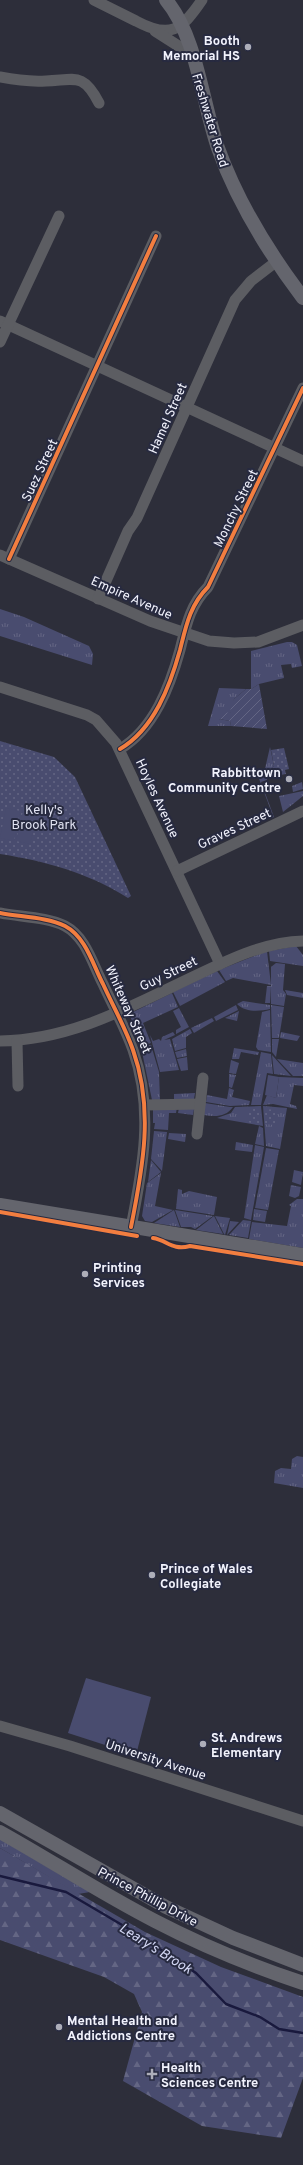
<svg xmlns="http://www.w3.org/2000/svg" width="303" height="2165" font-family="Overpass,sans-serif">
<defs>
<pattern id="grass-tufts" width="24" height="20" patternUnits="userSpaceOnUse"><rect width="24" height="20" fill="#494c6f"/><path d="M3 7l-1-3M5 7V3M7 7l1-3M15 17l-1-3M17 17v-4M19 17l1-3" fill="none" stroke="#646684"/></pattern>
<pattern id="forest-firs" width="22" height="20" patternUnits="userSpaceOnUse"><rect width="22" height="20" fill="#494c6f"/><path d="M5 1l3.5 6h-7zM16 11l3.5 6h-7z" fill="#646684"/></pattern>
<pattern id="park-dots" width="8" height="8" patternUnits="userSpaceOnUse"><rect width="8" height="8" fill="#494c6f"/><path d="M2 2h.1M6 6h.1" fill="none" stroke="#646684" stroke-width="1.8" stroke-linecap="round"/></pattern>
<pattern id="garden-furrows" width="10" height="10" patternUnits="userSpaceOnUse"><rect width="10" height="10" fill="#494c6f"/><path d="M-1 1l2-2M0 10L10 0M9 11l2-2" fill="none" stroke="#646684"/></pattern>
</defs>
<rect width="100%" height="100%" fill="#2d2e3a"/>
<g fill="url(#grass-tufts)">
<polygon points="0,609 24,617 89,646 93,654 92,665 0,636"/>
<polygon points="287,642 292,642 297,645 302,666 292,668 291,664 281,665 284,678 259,684 251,689 251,651"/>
<polygon points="219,688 246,689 234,699 231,712 219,719 230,721 231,726 208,726"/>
<polygon points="270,747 274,766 267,774 267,780 261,782 274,817 269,819 273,816 258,776 264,773"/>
<polygon points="302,782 303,789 293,792 292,786"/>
<polygon points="303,791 303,796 283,812 279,796"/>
<polygon points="296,946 303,955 303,966 270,961 269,951"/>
<polygon points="267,951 271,985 233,978 226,981 219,970"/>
<polygon points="276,963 285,964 283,990 286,994 284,1006 271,1004 271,967"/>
<polygon points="217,971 225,982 180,1006 173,992"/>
<polygon points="267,986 271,986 270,1003 265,1003"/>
<polygon points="285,990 303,993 303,998 287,995"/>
<path d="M172 993 178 1007 143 1023 151 1043 141 1046C135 1032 130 1026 131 1013Z"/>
<path d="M243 1001 270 1005V1009C260 1011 246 1013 237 1004Z"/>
<polygon points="236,1005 238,1010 216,1021 214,1017"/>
<polygon points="271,1005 284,1007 279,1038 272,1038"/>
<polygon points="179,1008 189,1027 176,1034 176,1030 181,1027 173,1011"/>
<polygon points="270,1010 271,1052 258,1050 256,1047 262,1012"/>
<polygon points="239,1011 237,1021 225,1018"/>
<polygon points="212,1018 214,1021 194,1033 191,1028"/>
<polygon points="190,1029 192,1033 186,1037 186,1048 175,1051 172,1039"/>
<polygon points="173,1032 175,1035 164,1040 170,1039 179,1070 160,1072 150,1035 153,1041 159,1039 161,1041 162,1037"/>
<polygon points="281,1032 300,1036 297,1041 280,1038"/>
<polygon points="272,1039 279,1039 276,1057 272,1052"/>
<polygon points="151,1045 159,1072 160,1100 152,1100 141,1047"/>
<polygon points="234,1048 259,1052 258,1055 241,1052 239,1059 232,1059"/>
<polygon points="186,1049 187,1056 177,1058 175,1052"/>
<polygon points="261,1052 271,1054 273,1074 267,1073 261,1105 251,1105"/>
<polygon points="272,1055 291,1076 274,1074"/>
<polygon points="187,1057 188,1070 181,1071 177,1059"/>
<polygon points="277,1059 303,1063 303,1076 293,1076"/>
<polygon points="231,1060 239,1063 236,1074 229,1073"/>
<polygon points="229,1074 236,1075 232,1088 229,1087"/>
<polygon points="279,1077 303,1078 303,1086 294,1085 290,1104 296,1106 297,1109 273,1104 263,1105 267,1095 276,1098"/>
<polygon points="229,1088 234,1090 232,1097 250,1101 249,1105 230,1106 206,1102 207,1095 227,1099"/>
<polygon points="195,1093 194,1099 174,1099 174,1094"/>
<path d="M205 1103 230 1107H233C226 1117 215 1117 204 1115Z"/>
<polygon points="261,1106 263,1126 217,1118 231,1113 235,1107"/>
<polygon points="263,1106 287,1108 280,1149 266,1146"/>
<polygon points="177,1107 176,1113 169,1113 168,1130 154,1129 155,1123 153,1123 153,1109"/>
<polygon points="179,1108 194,1109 193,1115 178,1113"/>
<polygon points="259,1126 263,1128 264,1146 255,1144"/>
<polygon points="154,1131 167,1132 162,1171 151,1159"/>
<polygon points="169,1133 186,1134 185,1142 168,1139"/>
<polygon points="236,1142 253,1145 252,1152 235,1150"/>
<polygon points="255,1145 264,1147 251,1220 244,1218"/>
<polygon points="266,1148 279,1150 268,1210 255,1208"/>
<polygon points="151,1160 161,1172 148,1182"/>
<polygon points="294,1170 303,1172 301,1185 292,1182"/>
<polygon points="161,1173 155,1206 173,1210 152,1222 145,1221 142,1216 147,1183"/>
<polygon points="291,1185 301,1187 299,1196 295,1198 289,1196"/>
<polygon points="178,1189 182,1190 182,1194 189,1191 217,1197 214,1215 176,1209"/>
<polygon points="297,1199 303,1199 303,1248 249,1239 252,1222 287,1226 291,1206 289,1205"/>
<polygon points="254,1209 267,1211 265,1222 253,1220"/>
<polygon points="174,1210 180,1227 154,1223"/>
<polygon points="175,1210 213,1216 195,1229 191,1227 181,1227"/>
<polygon points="214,1216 223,1234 196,1230"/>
<polygon points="215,1216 230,1218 225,1235 224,1234"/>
<polygon points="243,1220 251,1221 248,1238 229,1235"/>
<polygon points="230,1221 239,1222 227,1235"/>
<polygon points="297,1456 303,1457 303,1488 274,1483 275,1471 281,1468 291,1469 292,1459"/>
<polygon points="0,1839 90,1892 78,1894 0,1848"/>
</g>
<polygon fill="url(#forest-firs)" points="0,1848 145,1932 221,1967 303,1997 303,2078 281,2138 202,2126 123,2081 142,2012 134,1994 104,1977 0,1940"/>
<g fill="url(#park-dots)">
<path d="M0 741 54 757 75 777 131 896 128 898C89 873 45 861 0 854Z"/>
<polygon points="284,748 289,769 285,770 286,774 275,776 267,774 274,766 271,750"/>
<polygon points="248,1108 260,1108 261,1125 247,1122"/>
<polygon points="264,1109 277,1110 275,1125 265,1124"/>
</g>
<polygon fill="url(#garden-furrows)" points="259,684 267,729 231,726 230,721 219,719 219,714 231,712 230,706 234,699 246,689 251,689"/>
<g fill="#494c6f">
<polygon points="6,808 20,811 14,841 0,838"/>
<polygon points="23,811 37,814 30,844 16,841"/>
<polygon points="268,1075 279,1077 276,1098 265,1095"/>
<polygon points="86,1678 151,1697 136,1755 68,1733"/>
</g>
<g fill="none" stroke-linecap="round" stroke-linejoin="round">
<polyline stroke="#19193d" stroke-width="2.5" points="0,1876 66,1892 134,1932 196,1973 226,2004 260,2017 279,2029 303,2033"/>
<g stroke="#5c5d62" stroke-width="11">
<path d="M94 0C108 7 122 14 136 21 170 39 181 31 202 0"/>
<polyline points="155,31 191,54"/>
<path d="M0 77C15 80 30 82 46 81 75 80 83 72 99 103"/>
<polyline points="0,321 303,461"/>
<polyline points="0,342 59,216"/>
<polyline points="0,555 150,621 209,641 234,643 258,642 303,625"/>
<polyline points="9,559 156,236"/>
<polyline points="98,599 128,531 137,518 235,300 251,281 277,261"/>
<polyline points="0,687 87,715 96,720 116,743 220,964"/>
<path d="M120 749C154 729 170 686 180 650 186 626 190 605 208 587L303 388"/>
<polyline points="177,871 303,811"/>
<path d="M0 913C20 917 47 917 65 926 86 937 93 965 103 984 113 1006 125 1027 133 1050 154 1109 143 1167 131 1227"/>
<path d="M0 1041C74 1040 135 1004 199 974 232 958 266 942 303 941"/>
<polyline points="17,1041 18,1086"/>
<polyline points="145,1105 200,1104"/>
<polyline points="197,1134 203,1078"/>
<polyline points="0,1726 70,1746 303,1821"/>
</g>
<g stroke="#64656d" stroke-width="14">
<path d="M166 0C197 37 202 102 218 148 237 201 269 253 303 298"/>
<polyline points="0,1205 303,1255"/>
<polyline points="0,1813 166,1907 233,1938 303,1965"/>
<path d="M0 1832C52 1861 102 1894 155 1921 203 1946 252 1966 303 1983"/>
</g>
<g stroke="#272a40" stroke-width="6">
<g id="cycleway">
<polyline points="9,559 156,236"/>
<path d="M120 749C154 729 170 686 180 650 186 626 190 605 208 587L303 388"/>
<path d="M0 913C20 917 47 917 65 926 86 937 93 965 103 984 113 1006 125 1027 133 1050 154 1109 143 1167 131 1227"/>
<polyline points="0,1212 137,1236"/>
<path d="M153 1238C167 1240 172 1251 190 1246L303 1264"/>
</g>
</g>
<use href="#cycleway" stroke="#f27e40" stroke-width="4"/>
</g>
<g fill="#adaeb9" stroke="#272a40" stroke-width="1.5">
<circle cx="248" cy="47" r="4"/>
<circle cx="289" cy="779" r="4"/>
<circle cx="85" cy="1274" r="4"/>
<circle cx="152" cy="1575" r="4"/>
<circle cx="203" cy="1744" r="4"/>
<circle cx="59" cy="2027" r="4"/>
<path d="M150 2068h4v4h4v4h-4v4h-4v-4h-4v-4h4z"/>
</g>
<g text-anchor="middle" stroke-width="4" stroke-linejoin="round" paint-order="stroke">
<g font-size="13" font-weight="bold" fill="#f2f3fd" stroke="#272a40" text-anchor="start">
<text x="240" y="45" text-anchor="end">Booth<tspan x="240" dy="15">Memorial HS</tspan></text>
<text x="281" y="777" text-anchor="end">Rabbittown<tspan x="281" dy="15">Community Centre</tspan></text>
<text x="93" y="1272">Printing<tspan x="93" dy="15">Services</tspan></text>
<text x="160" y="1573">Prince of Wales<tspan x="160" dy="15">Collegiate</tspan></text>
<text x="211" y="1742">St. Andrews<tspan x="211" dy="15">Elementary</tspan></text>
<text x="67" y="2025">Mental Health and<tspan x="67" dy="15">Addictions Centre</tspan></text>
<text x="161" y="2072">Health<tspan x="161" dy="15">Sciences Centre</tspan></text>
</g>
<g font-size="13" fill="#f2f3fd" stroke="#272a40">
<text transform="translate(211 120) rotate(73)" y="5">Freshwater Road</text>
<text transform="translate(167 418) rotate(-66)" y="5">Hamel Street</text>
<text transform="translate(39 470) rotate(-65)" y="5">Suez Street</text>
<text transform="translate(235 508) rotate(-64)" y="5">Monchy Street</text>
<text transform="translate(132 597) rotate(24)" y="5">Empire Avenue</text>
<text transform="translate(158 798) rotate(65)" y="5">Hoyles Avenue</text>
<text transform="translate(234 828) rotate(-25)" y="5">Graves Street</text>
<text transform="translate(168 973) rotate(-26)" y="5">Guy Street</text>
<text transform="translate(129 1009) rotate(66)" y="5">Whiteway Street</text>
<text transform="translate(156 1759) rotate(18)" y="5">University Avenue</text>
<text transform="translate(148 1896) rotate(28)" y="5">Prince Phillip Drive</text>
</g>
<g font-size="13" fill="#e1e3f2" stroke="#272a40">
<text x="44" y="814">Kelly's<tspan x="44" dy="15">Brook Park</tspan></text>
</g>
<g font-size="14" font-style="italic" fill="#d3d7f4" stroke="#272a40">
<text transform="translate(156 1948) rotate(32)" y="5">Leary's Brook</text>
</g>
</g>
</svg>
